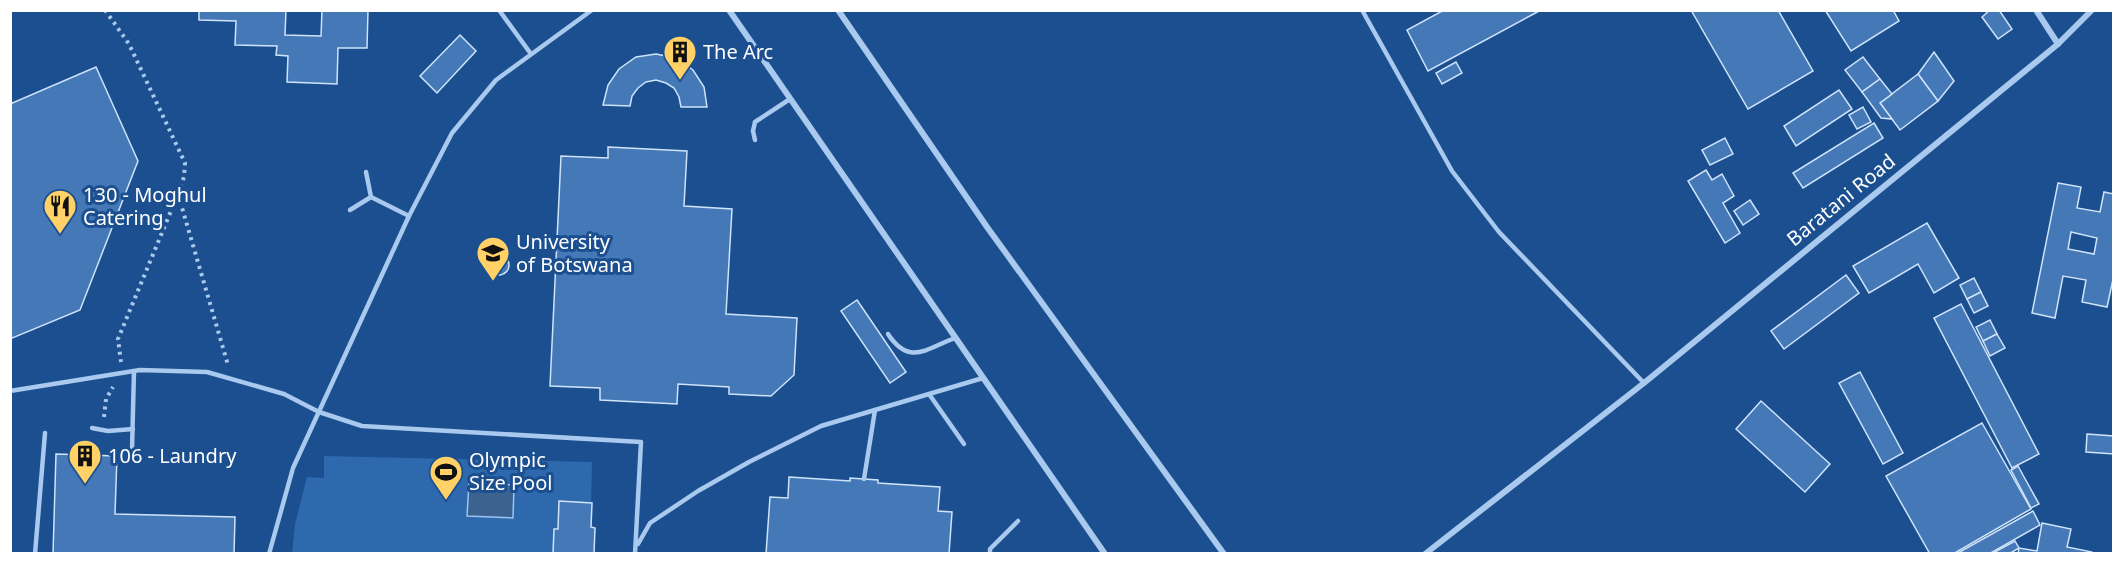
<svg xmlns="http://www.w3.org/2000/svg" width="2124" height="564" font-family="'Noto Sans',sans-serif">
<rect width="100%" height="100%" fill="#1b4f8f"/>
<polygon fill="#2e69ad" points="324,456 592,462 590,553 292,554 295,524 307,477 324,478"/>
<polygon fill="#3c6290" stroke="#9cc4f0" stroke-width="1.5" points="469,483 514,485 513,518 467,516"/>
<g fill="#4478b7" stroke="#cfe3fa" stroke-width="1.5" fill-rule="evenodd">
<polygon points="199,10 286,10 285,35 321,36 322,10 368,10 367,48 338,48 337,84 287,82 288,56 276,55 277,46 235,45 236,21 199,20"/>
<polygon points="1444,10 1541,10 1428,71 1407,30"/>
<polygon points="1691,10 1778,10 1813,71 1748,109"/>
<polygon points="1825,10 1893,10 1899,21 1851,51"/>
<polygon points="1990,10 1999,10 2012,29 1998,39 1982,17"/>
<polygon points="460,35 476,51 437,93 420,76"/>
<polygon points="1934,52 1954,81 1938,101 1918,74"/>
<polygon points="656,54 676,58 693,70 704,87 707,107 681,107 679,97 674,88 666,83 656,80 646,82 638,88 632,96 630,106 603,105 608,85 619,69 636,57"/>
<polygon points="1863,57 1880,79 1862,92 1845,70"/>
<polygon points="1456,62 1462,73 1442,84 1436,73"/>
<polygon points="96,67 138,161 80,310 10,339 10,104"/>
<polygon points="1918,74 1938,101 1900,130 1880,103"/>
<polygon points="1880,79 1892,94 1880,103 1892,119 1881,118 1862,92"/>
<polygon points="1839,90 1852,109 1796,146 1784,126"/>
<polygon points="1863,107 1871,122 1857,129 1849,115"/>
<polygon points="1874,123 1883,138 1803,188 1793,173"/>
<polygon points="1725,138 1733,154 1710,165 1702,150"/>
<polygon points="608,147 687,151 684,206 732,209 726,314 797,318 794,375 771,396 729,394 729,387 678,384 677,404 600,400 600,388 550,386 561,156 608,158"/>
<polygon points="1706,170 1712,180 1722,174 1734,196 1723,203 1740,233 1725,243 1688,181"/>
<path d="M2058 183 2081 187 2077 208 2100 212 2104 192 2114 194V275L2107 307 2082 302 2086 280 2063 276 2055 318 2032 313ZM2071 232 2097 238 2094 254 2068 249Z"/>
<polygon points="1750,200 1759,214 1743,225 1734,211"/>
<polygon points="1927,223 1959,278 1934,293 1918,264 1869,293 1853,266"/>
<circle cx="499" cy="265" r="10"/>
<polygon points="1846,275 1859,293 1784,349 1771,331"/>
<polygon points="1974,278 1981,292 1967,299 1960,285"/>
<polygon points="1981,292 1988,306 1974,313 1967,299"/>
<polygon points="857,300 906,372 890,383 841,311"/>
<polygon points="1961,304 2039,454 2012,468 1934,318"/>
<polygon points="1990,320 1997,334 1983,341 1976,327"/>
<polygon points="1997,334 2005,348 1990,356 1983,341"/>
<polygon points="1860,372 1903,453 1883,464 1839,383"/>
<polygon points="1761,401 1830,464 1805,492 1736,429"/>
<polygon points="1982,423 2031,509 1953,554 1930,554 1886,476"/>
<polygon points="2087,434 2114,436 2114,454 2086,452"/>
<polygon points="56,454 117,456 115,514 235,517 234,554 53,554"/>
<polygon points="2018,466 2039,504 2031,508 2011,470"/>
<polygon points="789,477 850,481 850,478 878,480 878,483 940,487 938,511 952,512 949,554 766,554 770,497 788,498"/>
<polygon points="559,501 592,503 591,527 595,528 594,554 553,554 554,529 558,529"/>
<polygon points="2033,511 2040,525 1989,554 1956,554"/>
<polygon points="2042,523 2071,529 2067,547 2092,552 2092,554 2018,554 2019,548 2037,551"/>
<polygon points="2015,541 2019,548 2009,554 1991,554"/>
</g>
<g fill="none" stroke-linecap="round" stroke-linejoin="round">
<g stroke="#a9c9ee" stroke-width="4" stroke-dasharray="3 4.5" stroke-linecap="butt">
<polyline points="105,10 129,44 185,163 184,177 178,194 118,339 121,362"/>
<polyline points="178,194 228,365"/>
<polyline points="104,417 106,399 113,387"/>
</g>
<g stroke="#a9c9ee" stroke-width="4.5">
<polyline points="499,10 531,54"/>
<polyline points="1362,10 1452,171 1499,232 1644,383"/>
<polyline points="755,140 753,131 755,122 790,99"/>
<polyline points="371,197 409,216"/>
<polyline points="350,210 371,197 366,172"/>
<path d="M888 334C909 366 926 349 955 338"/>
<polyline points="134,371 132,450 136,459"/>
<polyline points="10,391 140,370 207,372 284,394 319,412 362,426 641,442 635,554"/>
<polyline points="929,394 964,444"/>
<polyline points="92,428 108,431 133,429"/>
<polyline points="864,479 875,410"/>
<polyline points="638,544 650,523 698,491 749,462 821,426 983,378"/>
<polyline points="35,554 45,433"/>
<polyline points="269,554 293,468 409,216 452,133 496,80 592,10"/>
<polyline points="990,554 990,549 1018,521"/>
</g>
<g stroke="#a9c9ee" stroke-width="6">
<polyline points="729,10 1105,554"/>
<polyline points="838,10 987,227 1224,554"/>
<polyline points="2036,10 2058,44"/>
<polyline points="1425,554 1644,383 2058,44 2092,10"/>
</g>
</g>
<defs>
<g id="building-pin" transform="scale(1.725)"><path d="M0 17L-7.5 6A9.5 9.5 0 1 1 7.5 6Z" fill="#ffd166" stroke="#1b4f8f"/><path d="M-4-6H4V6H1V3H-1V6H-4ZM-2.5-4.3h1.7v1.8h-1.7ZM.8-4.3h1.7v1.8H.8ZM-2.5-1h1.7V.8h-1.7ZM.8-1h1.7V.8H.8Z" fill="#111"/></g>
<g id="restaurant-pin" transform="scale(1.725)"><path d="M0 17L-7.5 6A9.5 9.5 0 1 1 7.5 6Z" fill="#ffd166" stroke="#1b4f8f"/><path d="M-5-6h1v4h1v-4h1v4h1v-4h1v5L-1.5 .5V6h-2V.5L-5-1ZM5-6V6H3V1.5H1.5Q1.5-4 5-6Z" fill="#111"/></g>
<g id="university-pin" transform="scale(1.725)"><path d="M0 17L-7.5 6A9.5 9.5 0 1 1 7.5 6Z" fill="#ffd166" stroke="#1b4f8f"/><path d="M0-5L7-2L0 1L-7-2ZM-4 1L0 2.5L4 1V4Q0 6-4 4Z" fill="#111"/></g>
<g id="stadium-pin" transform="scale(1.725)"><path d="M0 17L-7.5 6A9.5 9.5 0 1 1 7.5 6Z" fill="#ffd166" stroke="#1b4f8f"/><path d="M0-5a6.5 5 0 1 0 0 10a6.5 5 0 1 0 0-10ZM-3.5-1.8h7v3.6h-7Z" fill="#111"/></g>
</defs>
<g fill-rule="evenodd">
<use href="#building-pin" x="680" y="52"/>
<use href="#restaurant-pin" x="60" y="206"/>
<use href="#university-pin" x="493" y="253"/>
<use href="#building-pin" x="85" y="456"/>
<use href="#stadium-pin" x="446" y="472"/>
</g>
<g text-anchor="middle" stroke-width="6" stroke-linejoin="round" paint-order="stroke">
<g font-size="20" fill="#fff" stroke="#1b4f8f" text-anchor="start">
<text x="703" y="59">The Arc</text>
<text x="83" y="202">130 - Moghul<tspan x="83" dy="23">Catering</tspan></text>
<text x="516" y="249">University<tspan x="516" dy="23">of Botswana</tspan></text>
<text x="108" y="463">106 - Laundry</text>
<text x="469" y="467">Olympic<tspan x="469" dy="23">Size Pool</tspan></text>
</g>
<g font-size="20" fill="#fff" stroke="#1b4f8f">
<text transform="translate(1841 200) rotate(-39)" y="7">Baratani Road</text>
</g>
</g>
<rect width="2124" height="564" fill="none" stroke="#ffffff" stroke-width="24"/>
</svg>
